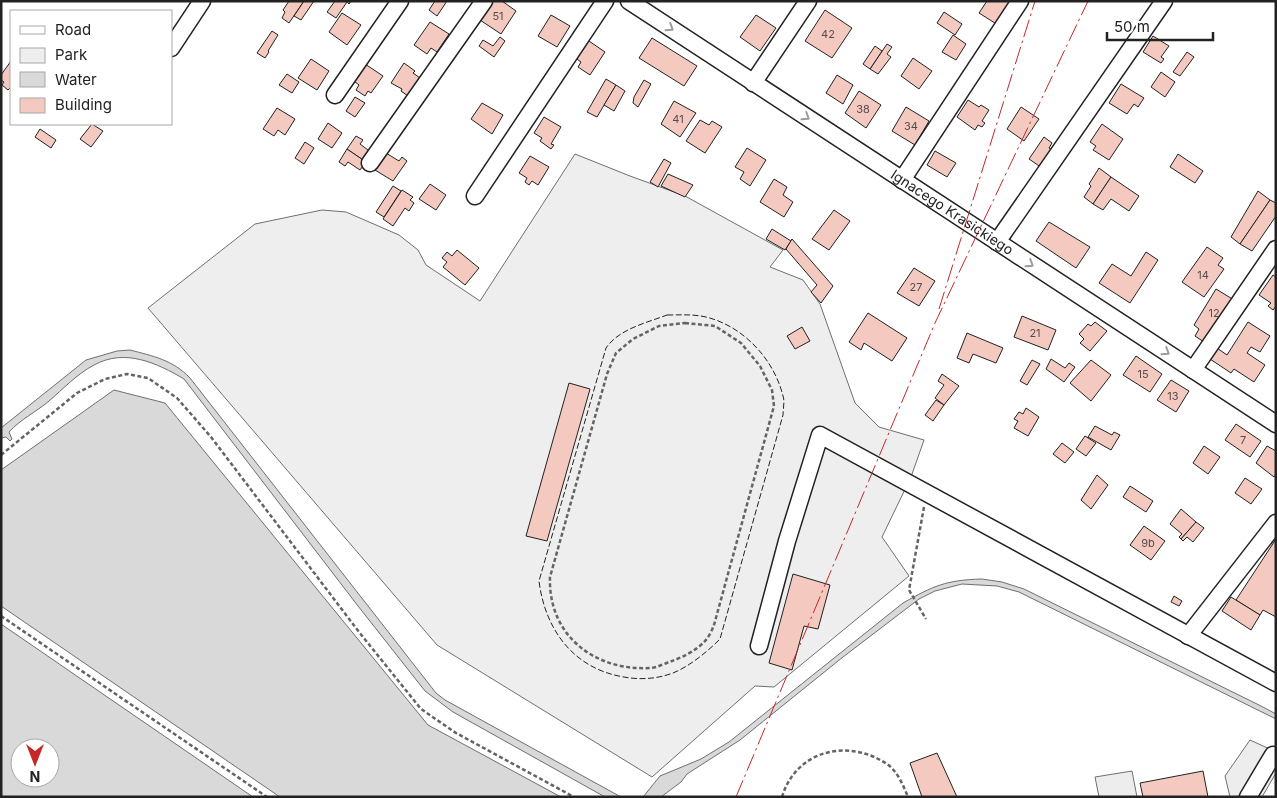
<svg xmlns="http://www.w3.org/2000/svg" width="1277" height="798" font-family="Inter,sans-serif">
<rect width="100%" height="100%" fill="#fff"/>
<polygon fill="#eee" stroke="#6f6f6f" points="575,154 630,176 685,196 783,250 770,267 803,280 820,304 855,403 879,427 924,440 911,477 882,537 909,576 774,687 755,686 652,777 437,645 148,308 255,224 322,210 346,212 399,235 418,250 426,265 480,301"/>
<g fill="#ededed" stroke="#6f6f6f">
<polygon points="1250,740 1276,752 1276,773 1262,797 1230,797 1225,776"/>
<polygon points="1132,771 1137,797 1099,797 1095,777"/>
</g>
<g fill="#d9d9d9" stroke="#6f6f6f" fill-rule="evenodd">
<path d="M130 350C153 356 173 360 190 378L436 693 445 700 621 797H605L453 712 425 691 358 606 184 379C157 363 125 348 94 365 77 374 63 389 49 401 36 412 21 419 9 432L12 439 10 441 6 437 1 438V428L86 360 117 351Z"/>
<polygon points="114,390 165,403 428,725 561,797 280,797 1,606 1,470"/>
<path d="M982 579 1002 582 1024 589 1259 705 1276 714V719L1019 592 997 586 962 584 935 591 919 599 843 657 740 740 687 774 681 782 661 797H643L660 776 701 759 729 742 903 603C933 586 946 580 982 579Z"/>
<path d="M1 624 253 797H1ZM20 748H50V778H20Z"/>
</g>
<g fill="#f3c9c0" stroke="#222">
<polygon points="289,1 304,1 289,23 282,18 285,12 283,10"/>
<polygon points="304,1 314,1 301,20 294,16"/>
<polygon points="335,1 351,1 349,4 347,2 336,18 327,12"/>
<polygon points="435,1 447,1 437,16 429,10"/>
<polygon points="493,1 502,1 516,11 501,34 480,20"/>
<polygon points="987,1 1009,1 1012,3 998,25 979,13"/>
<polygon points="825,10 852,28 832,58 805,41"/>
<polygon points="944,12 962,24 955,35 937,23"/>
<polygon points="342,13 361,25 347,45 329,32"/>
<polygon points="551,15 570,26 557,47 538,36"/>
<polygon points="756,15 776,28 760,51 740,37"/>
<polygon points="430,22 449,34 437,52 431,48 427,54 414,45"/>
<polygon points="272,31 278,35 268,51 269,52 265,58 257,53"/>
<polygon points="953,35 966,44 956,60 942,52"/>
<polygon points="1153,36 1169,46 1161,57 1164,59 1161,63 1143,52"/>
<polygon points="500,37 505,41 494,57 479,46 483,40 493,46"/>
<polygon points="652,38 697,66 684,86 639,58"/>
<polygon points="586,39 605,52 590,75 578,67 581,62 574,57"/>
<polygon points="887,44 892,47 887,54 891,57 878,74 870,69"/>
<polygon points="875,46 882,51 870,69 863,64"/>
<polygon points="1187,52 1194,57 1180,76 1173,72"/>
<polygon points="913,58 932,71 919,89 901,76"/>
<polygon points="311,59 329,71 317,90 298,78"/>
<polygon points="11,61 11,87 8,90 2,85 4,82 1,80 1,75"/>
<polygon points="404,63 415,71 413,73 420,78 408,96 401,91 402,89 391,83"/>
<polygon points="365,64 383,76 371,93 368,91 365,96 356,90 359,85 354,81"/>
<polygon points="1161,72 1175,82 1165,97 1151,87"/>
<polygon points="287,74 299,82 292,93 279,85"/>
<polygon points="837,75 853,85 843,104 826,93"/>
<polygon points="606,79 616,85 597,117 587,112"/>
<polygon points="644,80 651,84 638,107 633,103 634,97"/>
<polygon points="1121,84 1144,98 1138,107 1134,104 1127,114 1109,103"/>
<polygon points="616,85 625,91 614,111 604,105"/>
<polygon points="859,91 881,105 866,128 845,113"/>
<polygon points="355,97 365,103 355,117 346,111"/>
<polygon points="968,100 979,107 981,105 989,110 982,121 985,123 982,127 978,125 975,130 957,117"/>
<polygon points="674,101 696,113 680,137 661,124"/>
<polygon points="482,103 503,115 492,134 471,119"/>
<polygon points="906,107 929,121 915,145 892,131"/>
<polygon points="1021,107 1039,119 1024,141 1007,129"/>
<polygon points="277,108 295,119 285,135 278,130 274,136 263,129"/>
<polygon points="544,117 561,127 551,144 554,145 551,149 540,141 542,138 534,133"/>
<polygon points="700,120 709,125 712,121 722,127 705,153 686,141"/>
<polygon points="328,123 342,133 332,148 318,139"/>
<polygon points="92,124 103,131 91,147 80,139"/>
<polygon points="1102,124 1123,139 1109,160 1093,150 1096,146 1090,142"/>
<polygon points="40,129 56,140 51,148 35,137"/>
<polygon points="356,136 363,140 360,144 372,153 366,162 347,149"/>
<polygon points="1044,137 1052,143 1049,148 1057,153 1045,170 1029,159"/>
<polygon points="305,142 314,148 304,164 295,158"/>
<polygon points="747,148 766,160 750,186 740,179 744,172 735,167"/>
<polygon points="347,149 366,162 360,170 348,162 345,166 339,162"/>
<polygon points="935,151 956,163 947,177 927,165"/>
<polygon points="386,153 399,161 402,157 407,161 393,181 375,170"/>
<polygon points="1178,154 1203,171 1195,183 1170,167"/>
<polygon points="530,156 549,167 538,185 532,181 529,185 525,182 527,178 519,173"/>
<polygon points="664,159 671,163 658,187 650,182"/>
<polygon points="1099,168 1111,177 1093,204 1084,197 1091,186 1089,184"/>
<polygon points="668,174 693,185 685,197 661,186"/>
<polygon points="1111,177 1139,196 1129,211 1111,199 1103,210 1093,204"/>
<polygon points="774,179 787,187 783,195 793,202 784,217 760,202"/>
<polygon points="430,184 446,195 436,210 419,199"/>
<polygon points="393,186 401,191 384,217 376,212"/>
<polygon points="402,190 413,197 410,200 414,203 409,211 405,208 393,226 383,219"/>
<polygon points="1258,191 1270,200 1240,244 1231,237"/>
<polygon points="1270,200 1276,203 1276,216 1252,251 1240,244"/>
<polygon points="834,210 850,221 829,250 812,239"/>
<polygon points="1049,222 1090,247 1076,268 1036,241"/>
<polygon points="772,229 791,241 785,250 766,239"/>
<polygon points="792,239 833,286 821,303 811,292 817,285 786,249"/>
<polygon points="1207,247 1223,258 1218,265 1224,269 1204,297 1182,282"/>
<polygon points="457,250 479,268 465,285 443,267 447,262 442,258 447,252 452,256"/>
<polygon points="1146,252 1158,260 1130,303 1099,283 1112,264 1131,276"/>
<polygon points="914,268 935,281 919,306 897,293"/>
<polygon points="1273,275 1276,277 1276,306 1273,310 1268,306 1271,303 1259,295"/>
<polygon points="1216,289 1234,300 1207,344 1195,336 1199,329 1194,325"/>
<polygon points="868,313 907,338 892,361 864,343 861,350 849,342"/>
<polygon points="1022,316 1056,330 1048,350 1014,337"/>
<polygon points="1095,322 1107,331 1090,351 1080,343 1084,339 1079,334 1088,324 1091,326"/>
<polygon points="1248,322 1270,336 1260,352 1251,347 1247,353 1265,365 1254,382 1234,369 1231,373 1210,359 1217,348 1227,355"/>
<polygon points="802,327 810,341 795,349 787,336"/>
<polygon points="967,333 1003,348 996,363 973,354 969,363 957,358"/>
<polygon points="1136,356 1162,374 1150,392 1123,375"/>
<polygon points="1051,359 1065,368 1069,363 1075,367 1064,382 1046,369"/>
<polygon points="1032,360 1040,364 1027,385 1020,381"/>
<polygon points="1091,360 1111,375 1091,401 1070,383"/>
<polygon points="942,374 959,386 944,405 935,398 944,385 938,381"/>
<polygon points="1171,380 1189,391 1176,412 1157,400"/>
<polygon points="569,383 590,389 547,541 526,536"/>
<polygon points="936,400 944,405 933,421 925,415"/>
<polygon points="1026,408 1039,417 1028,436 1014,428 1018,421 1014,419 1019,412 1023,414"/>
<polygon points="1236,424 1261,441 1250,457 1225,440"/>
<polygon points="1095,426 1112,435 1114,432 1120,435 1111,450 1088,437"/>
<polygon points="1085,436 1096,443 1086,456 1076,449"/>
<polygon points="1062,443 1074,452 1065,463 1053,454"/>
<polygon points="1204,446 1220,457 1208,474 1193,463"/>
<polygon points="1267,446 1276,451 1276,474 1274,477 1256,463"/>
<polygon points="1097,475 1108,485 1091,509 1081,500"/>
<polygon points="1245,478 1262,489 1251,504 1235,493"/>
<polygon points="1130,486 1153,501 1146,512 1123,497"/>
<polygon points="1181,509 1196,522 1181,539 1179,537 1182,534 1170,524"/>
<polygon points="1196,522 1204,528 1193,542 1187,537 1183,541 1181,539"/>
<polygon points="1144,526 1165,541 1151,560 1130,545"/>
<polygon points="1276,539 1276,617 1263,610 1260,615 1236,600"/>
<polygon points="793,574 830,585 818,629 804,626 792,670 769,663"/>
<polygon points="1174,596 1182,601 1179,606 1171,602"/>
<polygon points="1231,597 1260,615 1251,630 1222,611"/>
<polygon points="937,753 957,797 922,797 910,763"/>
<polygon points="1203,771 1208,797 1143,797 1140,783"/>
</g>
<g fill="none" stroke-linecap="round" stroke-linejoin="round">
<g stroke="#222" stroke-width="19">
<g id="minor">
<path id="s1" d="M629 1 1276 424"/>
<polyline points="171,48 202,1"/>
<polyline points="753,83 808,1"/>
<polyline points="335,95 400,1"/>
<polyline points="370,163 484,1"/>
<polyline points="902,180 1020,1"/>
<polyline points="475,196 605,1"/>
<polyline points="997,242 1164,1"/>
<polyline points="1193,370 1276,249"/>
<polyline points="1188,636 1276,523"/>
<polyline points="759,646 787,541 820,435 1276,683"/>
<polyline points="1248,797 1273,755"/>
</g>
</g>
<g stroke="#646464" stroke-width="2.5" stroke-dasharray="4 2.5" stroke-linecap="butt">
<path d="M685 323 715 326 741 343 760 366 772 390 774 406 714 625C712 630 709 637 705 641 697 650 683 657 672 661 665 663 657 668 650 668 594 671 548 635 550 577L607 374 616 353 633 339 659 326Z"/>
<polyline points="1,455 77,393 105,379 127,374 148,378 177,398 211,437 359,632 421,709 456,733 574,797"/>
<polyline points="924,507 909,590 926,619"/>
<polyline points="1,616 267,797"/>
<path d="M782 797C796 750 848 738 887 764 898 772 903 785 908 797"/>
</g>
<use href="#minor" stroke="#fff" stroke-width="16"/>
<path stroke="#222" stroke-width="1" stroke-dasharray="6 2.5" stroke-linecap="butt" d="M667 315C681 315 693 314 706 317 743 326 774 359 783 396 785 402 783 409 783 415L720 639C707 652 690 666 673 673 657 679 640 680 624 677 574 669 545 630 539 581L606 348C619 329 646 323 667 315Z"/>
<g stroke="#c62828" stroke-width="1" stroke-dasharray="18 4 2.5 4" stroke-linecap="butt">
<polyline points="939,309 1035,1"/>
<polyline points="736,797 935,323 1088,1"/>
</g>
</g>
<defs><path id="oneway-chevron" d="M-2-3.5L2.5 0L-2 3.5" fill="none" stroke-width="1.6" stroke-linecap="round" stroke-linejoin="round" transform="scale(1.25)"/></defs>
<g stroke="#9c9c9c">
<use href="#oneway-chevron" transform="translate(670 28) rotate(33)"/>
<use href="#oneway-chevron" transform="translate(806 117) rotate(33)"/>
<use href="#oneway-chevron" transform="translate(1030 264) rotate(33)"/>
<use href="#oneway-chevron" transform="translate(1166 352) rotate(33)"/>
</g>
<g text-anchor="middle" stroke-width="4" stroke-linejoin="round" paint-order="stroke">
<g font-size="11" fill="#564c4a">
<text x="498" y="20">51</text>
<text x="828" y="38">42</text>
<text x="863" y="113">38</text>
<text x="678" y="123">41</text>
<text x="911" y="130">34</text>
<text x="1203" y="279">14</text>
<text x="916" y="291">27</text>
<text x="1214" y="317">12</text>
<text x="1035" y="337">21</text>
<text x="1143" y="378">15</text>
<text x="1173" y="400">13</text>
<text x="1243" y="444">7</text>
<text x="1148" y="547">9b</text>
</g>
<g font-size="14" fill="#222" stroke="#fff">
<text dy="5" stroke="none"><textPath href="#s1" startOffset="386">Ignacego Krasickiego</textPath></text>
</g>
</g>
<rect width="1277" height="798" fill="none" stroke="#222222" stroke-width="5"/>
<rect x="10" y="10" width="162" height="115" fill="#ffffff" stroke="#a7a7a7"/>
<rect x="20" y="26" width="25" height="8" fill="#ffffff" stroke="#a7a7a7"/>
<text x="55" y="35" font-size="15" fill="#222222">Road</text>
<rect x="20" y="48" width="25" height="15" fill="#eeeeee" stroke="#a7a7a7"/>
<text x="55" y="60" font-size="15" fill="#222222">Park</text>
<rect x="20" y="72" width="25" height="15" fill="#d9d9d9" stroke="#a7a7a7"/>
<text x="55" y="85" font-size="15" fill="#222222">Water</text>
<rect x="20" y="98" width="25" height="15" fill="#f3c9c0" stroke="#a7a7a7"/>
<text x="55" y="110" font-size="15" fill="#222222">Building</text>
<g transform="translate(35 763) rotate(180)"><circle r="24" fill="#ffffff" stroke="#a7a7a7"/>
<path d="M0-4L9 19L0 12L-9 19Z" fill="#c62828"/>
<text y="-8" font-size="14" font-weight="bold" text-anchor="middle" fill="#222222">N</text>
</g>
<path d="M1107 32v8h106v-8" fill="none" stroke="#222222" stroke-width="2.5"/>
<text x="1114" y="32" font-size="15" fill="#222222" stroke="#ffffff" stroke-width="4" paint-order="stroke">50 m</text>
</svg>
